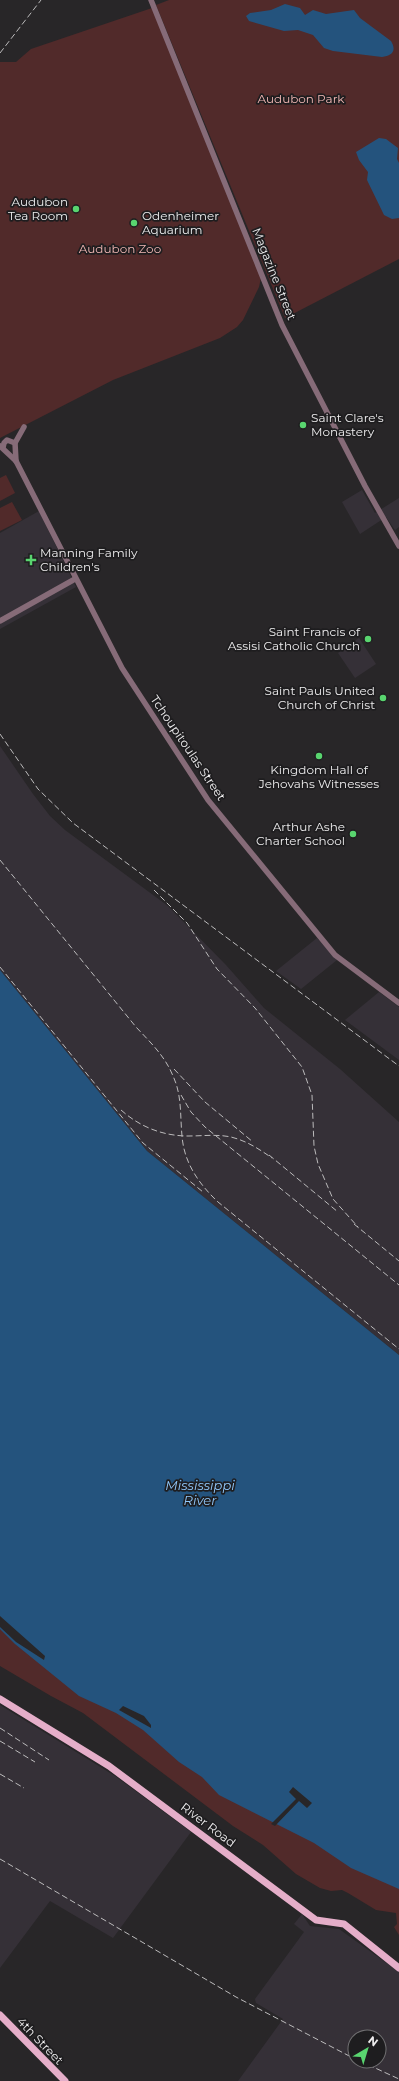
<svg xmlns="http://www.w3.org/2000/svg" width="399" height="2081" font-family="Montserrat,sans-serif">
<rect width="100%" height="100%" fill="#282628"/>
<g fill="#353037" fill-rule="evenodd">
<polygon points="362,490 375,513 399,498 399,527 395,530 386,517 360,534 342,502"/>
<polygon points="39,511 76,587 0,629 0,533"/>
<polygon points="359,638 376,664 355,678 338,653"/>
<polygon points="0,746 33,794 50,816 65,830 168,906 226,965 264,1008 340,1069 399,1122 399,1355 147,1151 0,970"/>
<polygon points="317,938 337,960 301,989 276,971"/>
<polygon points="379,992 399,1007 399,1060 345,1020"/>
<polygon points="0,1705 115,1776 191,1832 113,1938 50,1901 0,1968"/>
<path d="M302 1914 310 1926 339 1929 399 1972V2081H238L283 2019 256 2003 255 1999 304 1932 294 1924ZM355 2037H379V2061H355Z"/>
</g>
<g fill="#512a2a">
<polygon points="169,0 399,0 399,259 285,318 156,5"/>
<polygon points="152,8 261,278 259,287 243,320 237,327 220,338 113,380 0,438 0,62 16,62 31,49"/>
<polygon points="6,475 15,493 0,501 0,478"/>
<polygon points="12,502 22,520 0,531 0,508"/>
<polygon points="0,1618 399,1885 399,1935 394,1927 397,1924 396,1913 376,1910 348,1893 342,1890 331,1891 320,1888 296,1874 263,1845 233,1826 83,1713 51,1696 0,1666"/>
</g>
<g fill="#24537d">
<path d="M285 4 300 8 305 15 313 10 326 14 354 10 360 18 391 41C397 51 392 56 382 57L333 51 324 48 313 35 298 30 284 31 249 21 246 16 250 13 271 10Z"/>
<polygon points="379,138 386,139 398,148 397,159 399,163 399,218 392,219 384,215 367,180 368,172 359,160 356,152"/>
<polygon points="0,970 147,1151 399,1355 399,1889 351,1868 314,1843 219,1795 202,1777 179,1762 143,1730 116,1713 79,1696 15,1644 0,1629"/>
</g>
<g fill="#282628">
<polygon points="0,1616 45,1656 44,1660 16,1642 0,1627"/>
<polygon points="123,1706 144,1716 151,1725 151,1728 119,1710"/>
<polygon points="293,1787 312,1803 307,1808 299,1801 275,1826 271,1824 296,1799 289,1792"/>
</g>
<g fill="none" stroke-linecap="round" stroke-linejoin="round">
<g stroke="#866b78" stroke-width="5.5">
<polyline points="151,0 282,325 365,486 399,546"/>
<polyline points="0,446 16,461 122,668 208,800 335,955 399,1003"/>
<polyline points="3,448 4,443 7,440 15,443"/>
<polyline points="16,461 15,443 24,427"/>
<polyline points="0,621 75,579"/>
</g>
<g stroke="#e5aec9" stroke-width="7">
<polyline points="0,1699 109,1766 316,1920 344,1924 399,1968"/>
<polyline points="0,2015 65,2081"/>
</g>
<g stroke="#bcbbbc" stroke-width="1" stroke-dasharray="6 3" stroke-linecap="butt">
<polyline points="0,53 41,0"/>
<polyline points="0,734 38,789 73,823 399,1066"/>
<path d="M0 860 136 1027C150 1042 165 1056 173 1076 182 1095 180 1115 182 1136 184 1163 199 1184 218 1202L399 1349"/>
<polyline points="154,890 187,923 217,969 255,1008 302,1067 312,1095 314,1146 318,1164 333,1199 358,1227"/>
<polyline points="0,967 143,1143 203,1192"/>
<polyline points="174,1069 205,1102 253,1142"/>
<polyline points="181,1095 191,1112 205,1127 399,1285"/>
<path d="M121 1110C140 1127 163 1136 188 1136 203 1136 217 1134 231 1137 247 1141 259 1149 272 1158"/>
<polyline points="269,1155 338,1212"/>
<polyline points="354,1224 399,1261"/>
<polyline points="0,1728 49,1760"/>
<polyline points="0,1741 35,1762"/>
<polyline points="0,1774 24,1788"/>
<polyline points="0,1859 236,1997 355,2059"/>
<polyline points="360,2061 399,2079"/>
</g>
</g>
<g fill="#59d56f" stroke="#1e1d1f" stroke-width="1.5">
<circle cx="76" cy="209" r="4"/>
<circle cx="134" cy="223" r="4"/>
<circle cx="303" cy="425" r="4"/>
<path d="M29 554h4v4h4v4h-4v4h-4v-4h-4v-4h4z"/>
<circle cx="368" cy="639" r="4"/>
<circle cx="383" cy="698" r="4"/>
<circle cx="319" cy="756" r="4"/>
<circle cx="353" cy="834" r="4"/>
</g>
<g text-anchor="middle" stroke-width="3.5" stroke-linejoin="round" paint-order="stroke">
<g font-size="12" fill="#f3b8b5" stroke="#1e1d1f">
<text x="301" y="103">Audubon Park</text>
<text x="120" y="253">Audubon Zoo</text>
</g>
<g font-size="12" fill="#eeedee" stroke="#1e1d1f" text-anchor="end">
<text x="68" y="206">Audubon<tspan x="68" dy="14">Tea Room</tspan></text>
<text x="142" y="220" text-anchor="start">Odenheimer<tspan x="142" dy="14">Aquarium</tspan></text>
<text x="311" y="422" text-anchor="start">Saint Clare's<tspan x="311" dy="14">Monastery</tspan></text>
<text x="40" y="557" text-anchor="start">Manning Family<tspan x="40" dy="14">Children's</tspan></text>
<text x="360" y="636">Saint Francis of<tspan x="360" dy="14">Assisi Catholic Church</tspan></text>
<text x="375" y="695">Saint Pauls United<tspan x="375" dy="14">Church of Christ</tspan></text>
<text x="319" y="774" text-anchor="middle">Kingdom Hall of<tspan x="319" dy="14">Jehovahs Witnesses</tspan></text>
<text x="345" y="831">Arthur Ashe<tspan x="345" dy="14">Charter School</tspan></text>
</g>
<g font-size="12" fill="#eeedee" stroke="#1e1d1f">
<text transform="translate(274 274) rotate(68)" y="4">Magazine Street</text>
<text transform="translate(188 748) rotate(56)" y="4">Tchoupitoulas Street</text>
<text transform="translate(208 1825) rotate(37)" y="4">River Road</text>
<text transform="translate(40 2041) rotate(46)" y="4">4th Street</text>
</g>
<g font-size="13" font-style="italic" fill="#91c8fb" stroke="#1e1d1f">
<text x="200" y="1490">Mississippi<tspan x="200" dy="15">River</tspan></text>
</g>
</g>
<g transform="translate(367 2049) rotate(38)"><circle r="19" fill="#1e1d1f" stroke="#717072"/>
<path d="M0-3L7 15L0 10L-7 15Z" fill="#59d56f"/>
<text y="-6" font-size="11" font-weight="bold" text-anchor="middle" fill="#eeedee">N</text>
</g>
</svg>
